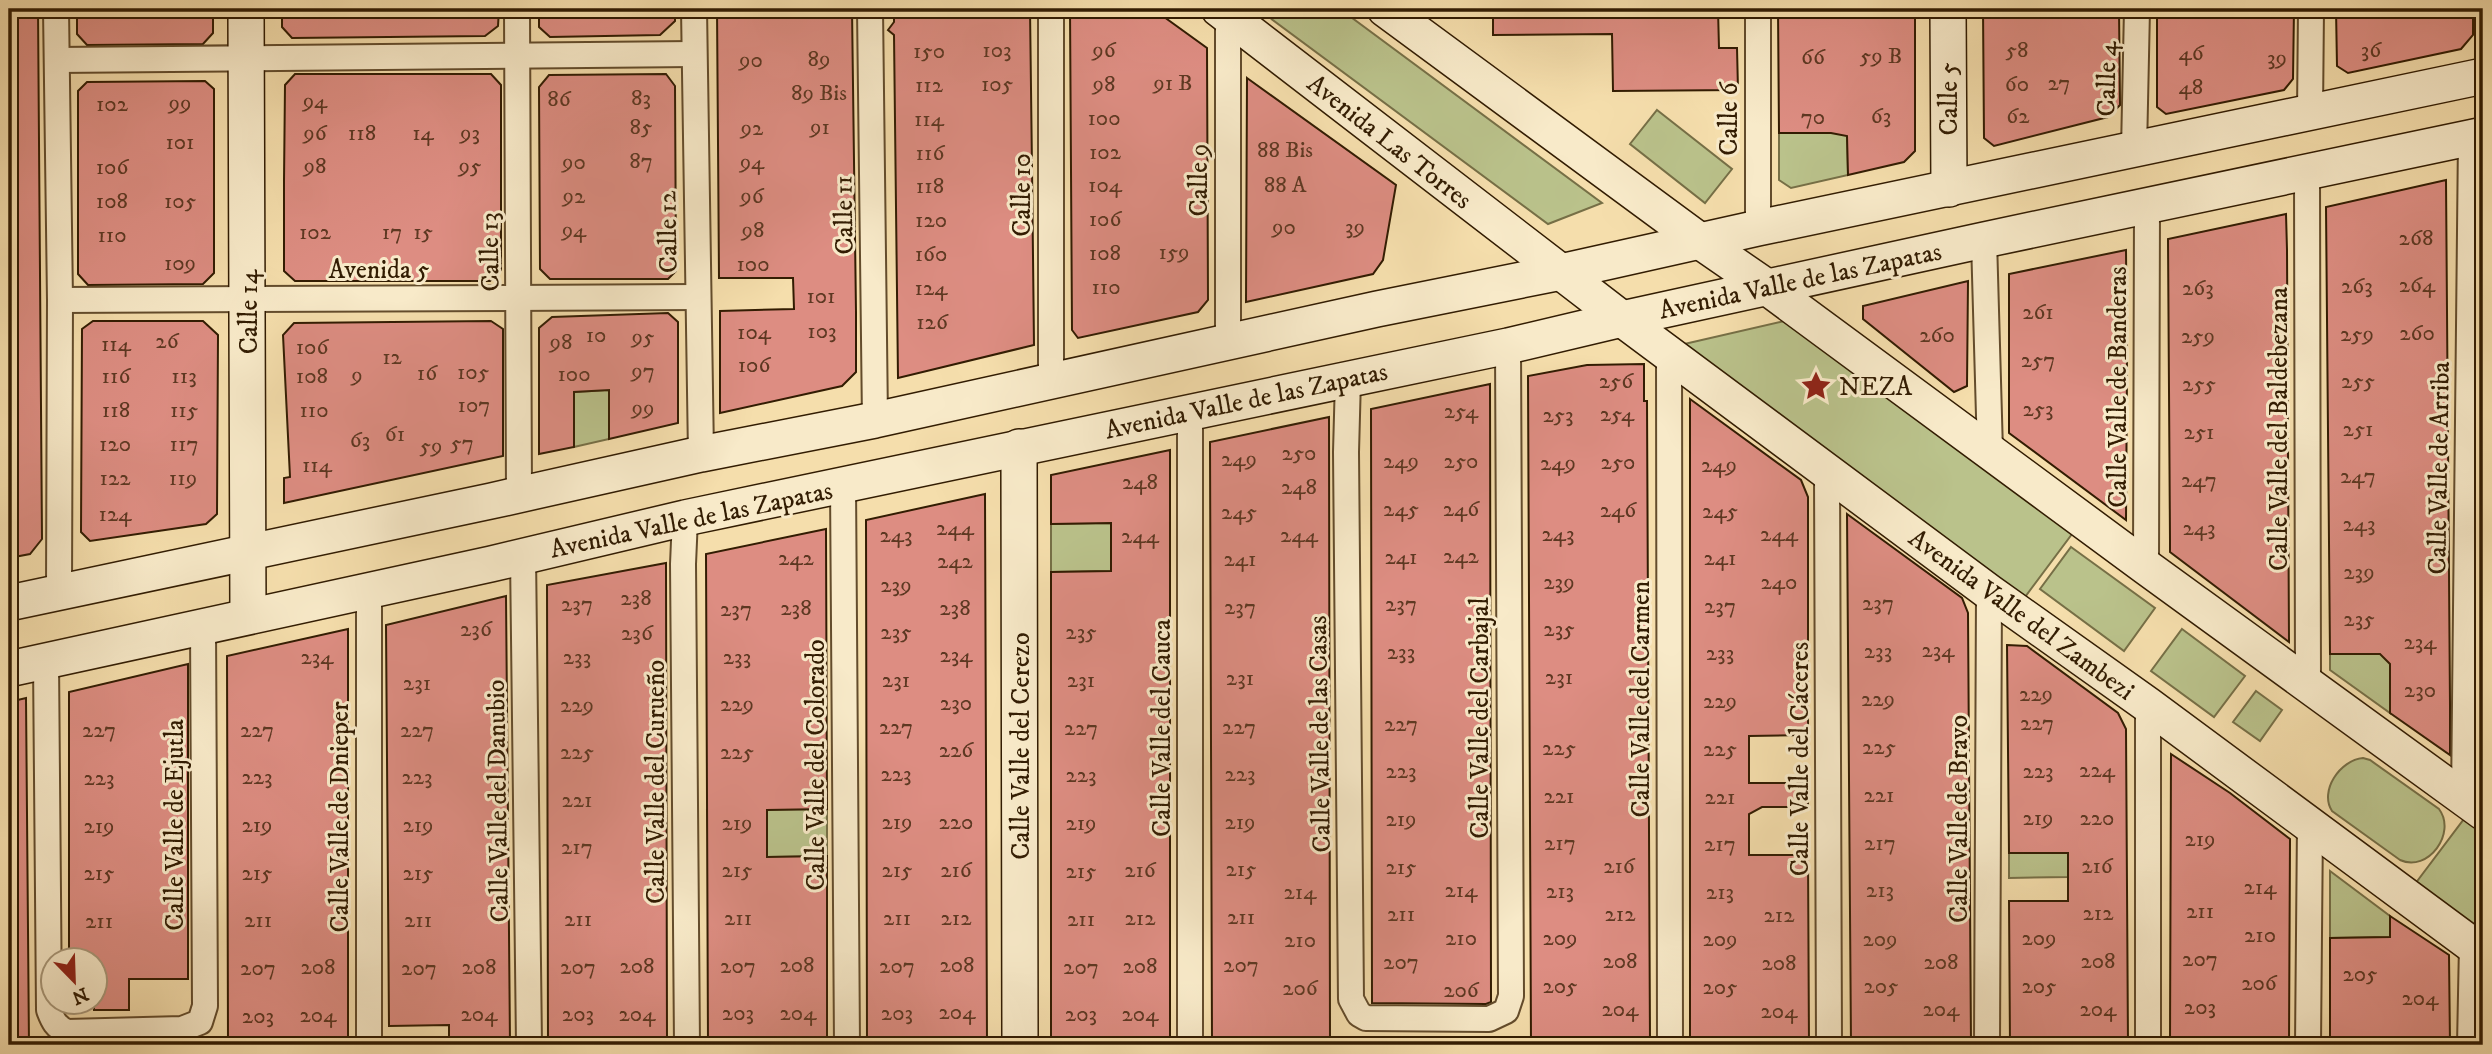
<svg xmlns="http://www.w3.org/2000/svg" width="2492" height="1054" font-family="'IM FELL DW Pica',serif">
<rect width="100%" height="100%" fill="#f5deac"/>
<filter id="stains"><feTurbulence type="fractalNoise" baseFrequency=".00286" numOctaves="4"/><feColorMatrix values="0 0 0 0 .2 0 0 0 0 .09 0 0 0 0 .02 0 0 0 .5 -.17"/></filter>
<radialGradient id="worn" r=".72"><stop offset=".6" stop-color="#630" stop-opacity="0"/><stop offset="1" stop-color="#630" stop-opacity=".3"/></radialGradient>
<g fill="#bac28b" stroke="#766f46" stroke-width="2">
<polygon points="1258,9 1340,9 1602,203 1548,224"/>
<polygon points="1657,110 1732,169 1705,203 1630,144"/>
<polygon points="1779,133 1847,133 1848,175 1791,188 1779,180"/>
<polygon points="1793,319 2075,530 2025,597 1680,345"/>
<polygon points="609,390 609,439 574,447 574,392"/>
<polygon points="1111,523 1111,571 1051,572 1051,524"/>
<polygon points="2071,547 2155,608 2124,651 2040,589"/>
<polygon points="2182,629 2245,676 2214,717 2151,671"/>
<polygon points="2330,654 2390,654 2390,713 2330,670"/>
<polygon points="2256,691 2282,710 2260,741 2233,722"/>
<path d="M2363 758 2370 760 2439 809C2457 833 2428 873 2400 860L2332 811C2319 791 2340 760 2363 758Z"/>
<polygon points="827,809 827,856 767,857 767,834 708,834 707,810"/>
<polygon points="2464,819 2483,833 2483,935 2415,884"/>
<polygon points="2009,853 2068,853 2068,877 2009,878"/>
<polygon points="2330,871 2390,916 2390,937 2330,938"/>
<polygon points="1516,1040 1516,1045 1345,1045 1345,1042"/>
</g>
<g fill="#dd8d82" stroke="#321c02" stroke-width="2">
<polygon points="9,9 38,9 42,539 30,554 9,558"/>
<polygon points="77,9 213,9 213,33 203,44 87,45 77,34"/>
<polygon points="282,9 499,9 498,26 485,36 292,38 282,27"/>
<polygon points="539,9 675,9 675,21 660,35 550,37 539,27"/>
<polygon points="717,9 852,9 856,312 856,372 842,386 720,413 720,311 794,309 793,278 719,278"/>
<polygon points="894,9 1030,9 1032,167 1034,345 898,378 894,35 888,30 894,22"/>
<polygon points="1070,9 1153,9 1207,48 1208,300 1198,312 1078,338 1072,330"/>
<polygon points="1493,9 1718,9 1719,48 1737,48 1738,90 1613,91 1612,34 1493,35"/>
<polygon points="1778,9 1915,9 1915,151 1904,162 1848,175 1847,136 1831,133 1779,133"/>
<polygon points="1983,9 2119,9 2120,105 2108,117 1994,146 1984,138"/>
<polygon points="2157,9 2294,9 2293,79 2284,90 2166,114 2157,107"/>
<polygon points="2336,9 2473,9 2473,35 2461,49 2348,73 2337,66"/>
<polygon points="295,74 491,74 501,85 501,270 490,281 295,281 284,271 284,181 285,85"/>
<polygon points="666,74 675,86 676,271 668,279 550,279 540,269 539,87 549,75"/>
<polygon points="1247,78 1396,185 1383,260 1373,274 1246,302"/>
<polygon points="205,81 214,89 214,273 203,284 88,285 78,274 78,91 87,82"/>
<polygon points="2446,180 2450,705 2450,755 2390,713 2390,664 2380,654 2330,654 2326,207"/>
<polygon points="2286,214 2287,250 2289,642 2170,552 2170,540 2168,239"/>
<polygon points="2126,250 2127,371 2126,520 2009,433 2009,274"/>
<polygon points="1968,281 1967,386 1954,392 1863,319 1863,306"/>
<polygon points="668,313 678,322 678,423 609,439 609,390 574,392 574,447 539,454 539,328 552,317"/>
<polygon points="93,321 203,321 218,335 217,514 206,524 90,541 81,532 82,329"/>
<polygon points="491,321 503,329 503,456 284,503 284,478 290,477 283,335 294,323"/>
<polygon points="1587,365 1644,364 1644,401 1647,401 1650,1043 1531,1045 1528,376"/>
<polygon points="1490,384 1491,1002 1486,1004 1372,1003 1371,409"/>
<polygon points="1690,399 1801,480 1808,497 1808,735 1749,736 1749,783 1808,783 1808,807 1762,807 1749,814 1749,855 1808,855 1809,1045 1690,1045"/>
<polygon points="1329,417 1330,1045 1212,1045 1210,442"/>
<polygon points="1170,450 1170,1045 1051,1045 1051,572 1111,571 1111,523 1051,524 1051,475"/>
<polygon points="985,494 987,1045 867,1045 866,520"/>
<polygon points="1847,514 1962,598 1968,613 1971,1045 1851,1045"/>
<polygon points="826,529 827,809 767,810 767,857 827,856 827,1045 708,1045 706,554"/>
<polygon points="666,563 667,1045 548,1045 547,585"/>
<polygon points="506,596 510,1045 449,1045 449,1025 389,1026 386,625"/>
<polygon points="348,629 348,1045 228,1045 227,656"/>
<polygon points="2007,645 2027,646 2118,713 2126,729 2128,1045 2010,1045 2009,901 2068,901 2068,853 2009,853"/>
<polygon points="188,664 188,979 129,979 129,1010 94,1010 94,960 69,960 69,692"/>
<polygon points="26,698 29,1045 9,1045 9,702"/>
<polygon points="2171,754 2230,793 2290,839 2289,1045 2170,1045"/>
<polygon points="2390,916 2449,955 2450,1045 2330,1045 2330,938 2390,937"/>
</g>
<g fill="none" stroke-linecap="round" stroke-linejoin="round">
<g stroke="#634c2c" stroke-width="28">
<g id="street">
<polyline points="56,9 60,300 59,591"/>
<polyline points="517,9 519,494"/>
<polyline points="694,9 701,454"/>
<polyline points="870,9 875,420"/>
<polyline points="1051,9 1051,382"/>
<polyline points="1758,9 1758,228"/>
<polyline points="1228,16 1228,343"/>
<polyline points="57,60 694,54"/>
<polyline points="2310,112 2311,9"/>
<polyline points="2134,150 2137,9"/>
<polyline points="2307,173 2308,684"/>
<polyline points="1984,240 1990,451"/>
<polyline points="60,300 698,297"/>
<polyline points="1669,352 1670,1045"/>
<polyline points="1348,379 1346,452 1351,999 1359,1014 1366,1018 1489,1019 1506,1011 1511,996 1508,346"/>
<polyline points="1190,411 1190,1045"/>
<polyline points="1827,472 1829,1045"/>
<polyline points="843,485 847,1045"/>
<polyline points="685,518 683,564 687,1045"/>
<polyline points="523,556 529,1045"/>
<polyline points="2146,567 2147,207"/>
<polyline points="369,590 369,1045"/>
<path d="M46 661 49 1010C53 1021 56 1027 67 1032L182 1029 200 1022 205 1006 203 627"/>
<polyline points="2148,705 2148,1045"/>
<polyline points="2464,798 2471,138"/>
<polyline points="1987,1045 1989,592"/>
<polyline points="2308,1045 2310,824"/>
<polyline points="2470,1045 2472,945"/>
</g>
</g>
<g stroke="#321c02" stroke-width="38">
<g id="secondary">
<polyline points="246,9 248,616"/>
<polyline points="1219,9 1622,319 1989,592 2148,705 2483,953"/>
<polyline points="1385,9 1700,241 1768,288 2146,567 2483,812"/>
<polyline points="1948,9 1949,189"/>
<polyline points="1019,447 1020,1045"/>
<polyline points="9,603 491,501 701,454 875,420 1377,309 1561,272 1758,228 2483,76"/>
<polyline points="9,669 491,564 685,518 1508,346 1622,319 1984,240 2483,135"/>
</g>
</g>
<use href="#street" stroke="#f8eac9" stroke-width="24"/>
<use href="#secondary" stroke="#f8eac9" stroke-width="35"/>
</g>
<defs>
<g id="sight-bare" transform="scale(2.415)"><path d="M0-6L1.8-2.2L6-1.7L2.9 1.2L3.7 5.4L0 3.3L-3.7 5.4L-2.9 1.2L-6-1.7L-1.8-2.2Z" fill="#8f2418" stroke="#f8eac9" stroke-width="2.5" paint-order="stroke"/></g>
</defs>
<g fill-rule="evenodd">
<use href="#sight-bare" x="1816" y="386"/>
</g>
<g text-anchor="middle" stroke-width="6" stroke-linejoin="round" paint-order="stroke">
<g font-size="23" fill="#5d3822">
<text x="997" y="57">103</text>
<text x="1104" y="57">96</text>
<text x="2017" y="57">58</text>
<text x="2371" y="57">36</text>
<text x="929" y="58">150</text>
<text x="2191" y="60">46</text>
<text x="1881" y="63">59 B</text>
<text x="1813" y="64">66</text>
<text x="2277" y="65">39</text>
<text x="819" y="66">89</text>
<text x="751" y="67">90</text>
<text x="1173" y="90">91 B</text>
<text x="2059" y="90">27</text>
<text x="997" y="91">105</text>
<text x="1104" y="91">98</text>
<text x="2017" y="91">60</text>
<text x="929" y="92">112</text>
<text x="2191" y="94">48</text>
<text x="819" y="100">89 Bis</text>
<text x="641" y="105">83</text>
<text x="559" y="106">86</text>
<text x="315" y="108">94</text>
<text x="180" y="110">99</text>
<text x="112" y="111">102</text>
<text x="1881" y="123">63</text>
<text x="2018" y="123">62</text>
<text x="1813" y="124">70</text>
<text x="1104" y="125">100</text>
<text x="929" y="126">114</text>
<text x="641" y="134">85</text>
<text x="820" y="134">91</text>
<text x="752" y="135">92</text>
<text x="315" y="140">96</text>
<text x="362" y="140">118</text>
<text x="423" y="140">14</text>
<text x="470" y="140">93</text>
<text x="180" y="149">101</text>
<text x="1285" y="157">88 Bis</text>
<text x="1105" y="159">102</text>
<text x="930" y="160">116</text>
<text x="641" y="168">87</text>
<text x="574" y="169">90</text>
<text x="752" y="169">94</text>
<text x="315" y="173">98</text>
<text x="470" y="173">95</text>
<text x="112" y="174">106</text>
<text x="1105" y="192">104</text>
<text x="1285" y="192">88 A</text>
<text x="930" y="193">118</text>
<text x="574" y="203">92</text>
<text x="752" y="203">96</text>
<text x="112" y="208">108</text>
<text x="180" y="208">105</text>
<text x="1105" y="226">106</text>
<text x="931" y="227">120</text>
<text x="1284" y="234">90</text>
<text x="1355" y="234">39</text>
<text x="574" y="237">94</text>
<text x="753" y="237">98</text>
<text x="315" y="239">102</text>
<text x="392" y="239">17</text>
<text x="423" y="239">15</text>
<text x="112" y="242">110</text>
<text x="2416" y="245">268</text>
<text x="1174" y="259">159</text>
<text x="1105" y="260">108</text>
<text x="931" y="261">160</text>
<text x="180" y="270">109</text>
<text x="753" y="271">100</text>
<text x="2417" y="292">264</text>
<text x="2357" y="293">263</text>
<text x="1106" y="294">110</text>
<text x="931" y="295">124</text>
<text x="2198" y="295">263</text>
<text x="821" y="303">101</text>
<text x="2038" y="319">261</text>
<text x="932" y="329">126</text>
<text x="822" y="338">103</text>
<text x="754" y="339">104</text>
<text x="2417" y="340">260</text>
<text x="2357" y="341">259</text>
<text x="596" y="342">10</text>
<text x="1937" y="342">260</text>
<text x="2198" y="343">259</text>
<text x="643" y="344">95</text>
<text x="167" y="348">26</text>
<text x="561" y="349">98</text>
<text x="116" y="351">114</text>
<text x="312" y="354">106</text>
<text x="392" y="364">12</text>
<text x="2038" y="367">257</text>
<text x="754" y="372">106</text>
<text x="643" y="378">97</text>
<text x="473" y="379">105</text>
<text x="427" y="380">16</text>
<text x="574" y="381">100</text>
<text x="357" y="382">9</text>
<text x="116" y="383">116</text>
<text x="184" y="383">113</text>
<text x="312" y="383">108</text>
<text x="1616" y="388">256</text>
<text x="2358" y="388">255</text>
<text x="2199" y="391">255</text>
<text x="474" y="412">107</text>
<text x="643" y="415">99</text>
<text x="2038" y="416">253</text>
<text x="116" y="417">118</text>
<text x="184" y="417">115</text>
<text x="314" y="417">110</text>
<text x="1461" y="418">254</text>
<text x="1617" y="421">254</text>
<text x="1558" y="422">253</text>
<text x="2358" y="436">251</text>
<text x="2199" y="439">251</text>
<text x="395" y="441">61</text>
<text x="360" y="447">63</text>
<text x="462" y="450">57</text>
<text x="115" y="451">120</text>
<text x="184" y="451">117</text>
<text x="431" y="453">59</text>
<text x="1299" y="460">250</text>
<text x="1239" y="466">249</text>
<text x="1401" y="468">249</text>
<text x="1461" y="468">250</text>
<text x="1618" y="469">250</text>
<text x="1558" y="470">249</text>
<text x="317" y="472">114</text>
<text x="1719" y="472">249</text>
<text x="2358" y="483">247</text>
<text x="115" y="485">122</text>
<text x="183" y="485">119</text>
<text x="2199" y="487">247</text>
<text x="1140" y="489">248</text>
<text x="1299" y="494">248</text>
<text x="1401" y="516">245</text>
<text x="1461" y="516">246</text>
<text x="1618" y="517">246</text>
<text x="1720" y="518">245</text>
<text x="1239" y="519">245</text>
<text x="115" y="521">124</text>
<text x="2359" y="531">243</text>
<text x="955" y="535">244</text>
<text x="2199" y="535">243</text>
<text x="1558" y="541">243</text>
<text x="1779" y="541">244</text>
<text x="896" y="542">243</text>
<text x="1299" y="542">244</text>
<text x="1140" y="543">244</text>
<text x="1461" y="563">242</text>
<text x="1401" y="564">241</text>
<text x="796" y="565">242</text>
<text x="1720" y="565">241</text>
<text x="1240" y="566">241</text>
<text x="955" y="568">242</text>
<text x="2359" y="579">239</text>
<text x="1559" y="589">239</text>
<text x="1779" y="589">240</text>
<text x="896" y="592">239</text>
<text x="636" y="605">238</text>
<text x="1878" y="610">237</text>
<text x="577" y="611">237</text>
<text x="1401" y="611">237</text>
<text x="1720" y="613">237</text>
<text x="1240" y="614">237</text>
<text x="796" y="615">238</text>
<text x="955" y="615">238</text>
<text x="736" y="616">237</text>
<text x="2359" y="626">235</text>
<text x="476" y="636">236</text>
<text x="1559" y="636">235</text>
<text x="896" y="639">235</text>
<text x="1081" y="639">235</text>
<text x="637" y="640">236</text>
<text x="2420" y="649">234</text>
<text x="1938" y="657">234</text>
<text x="1878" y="658">233</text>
<text x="1401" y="659">233</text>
<text x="1720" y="660">233</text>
<text x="956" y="662">234</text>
<text x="317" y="664">234</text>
<text x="577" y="664">233</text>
<text x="737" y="664">233</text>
<text x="1559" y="684">231</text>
<text x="1240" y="685">231</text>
<text x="896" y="687">231</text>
<text x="1081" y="687">231</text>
<text x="417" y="690">231</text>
<text x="2420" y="697">230</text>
<text x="2036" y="701">229</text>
<text x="1878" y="706">229</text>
<text x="1720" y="708">229</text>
<text x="956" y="710">230</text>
<text x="737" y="711">229</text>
<text x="577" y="712">229</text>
<text x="2037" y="730">227</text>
<text x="1401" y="731">227</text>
<text x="896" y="734">227</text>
<text x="1239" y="734">227</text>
<text x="1081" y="735">227</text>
<text x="99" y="737">227</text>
<text x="257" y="737">227</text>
<text x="417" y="737">227</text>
<text x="1879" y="754">225</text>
<text x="1559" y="755">225</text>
<text x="1720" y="756">225</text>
<text x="956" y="757">226</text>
<text x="577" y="759">225</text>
<text x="737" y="759">225</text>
<text x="2097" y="777">224</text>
<text x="1401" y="778">223</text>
<text x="2038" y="778">223</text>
<text x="896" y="781">223</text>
<text x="1240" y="781">223</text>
<text x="1081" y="782">223</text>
<text x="257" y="784">223</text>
<text x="417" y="784">223</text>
<text x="99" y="785">223</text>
<text x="1879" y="802">221</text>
<text x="1559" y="803">221</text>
<text x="1720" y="804">221</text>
<text x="577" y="807">221</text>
<text x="2038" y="825">219</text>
<text x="2097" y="825">220</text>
<text x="1401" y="826">219</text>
<text x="897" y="829">219</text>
<text x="956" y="829">220</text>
<text x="1240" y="829">219</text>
<text x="737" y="830">219</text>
<text x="1081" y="830">219</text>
<text x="257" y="832">219</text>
<text x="418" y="832">219</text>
<text x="99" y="833">219</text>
<text x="2200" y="846">219</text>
<text x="1560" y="850">217</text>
<text x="1880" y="850">217</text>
<text x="1720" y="851">217</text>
<text x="577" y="854">217</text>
<text x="1619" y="873">216</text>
<text x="2097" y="873">216</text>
<text x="1401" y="874">215</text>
<text x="1241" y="876">215</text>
<text x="737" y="877">215</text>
<text x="897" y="877">215</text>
<text x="956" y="877">216</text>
<text x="1140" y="877">216</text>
<text x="1081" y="878">215</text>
<text x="99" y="880">215</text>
<text x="257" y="880">215</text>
<text x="418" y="880">215</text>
<text x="2260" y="894">214</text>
<text x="1461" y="897">214</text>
<text x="1880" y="897">213</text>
<text x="1560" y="898">213</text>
<text x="1300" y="899">214</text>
<text x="1720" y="899">213</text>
<text x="2200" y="918">211</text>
<text x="2098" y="920">212</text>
<text x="1401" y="921">211</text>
<text x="1620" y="921">212</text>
<text x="1779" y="922">212</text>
<text x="1241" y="924">211</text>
<text x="738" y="925">211</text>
<text x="897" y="925">211</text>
<text x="956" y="925">212</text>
<text x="1140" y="925">212</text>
<text x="578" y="926">211</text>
<text x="1081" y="926">211</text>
<text x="258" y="927">211</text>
<text x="418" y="927">211</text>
<text x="99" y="928">211</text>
<text x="2260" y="942">210</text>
<text x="1461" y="945">210</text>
<text x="1560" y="945">209</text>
<text x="2039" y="945">209</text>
<text x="1720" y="946">209</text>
<text x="1880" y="946">209</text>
<text x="1300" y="947">210</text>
<text x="2200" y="966">207</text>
<text x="1620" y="968">208</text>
<text x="2098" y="968">208</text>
<text x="1401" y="969">207</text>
<text x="1941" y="969">208</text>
<text x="1779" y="970">208</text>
<text x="797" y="972">208</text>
<text x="957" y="972">208</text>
<text x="1241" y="972">207</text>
<text x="637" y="973">208</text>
<text x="738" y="973">207</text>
<text x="897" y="973">207</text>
<text x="1140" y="973">208</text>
<text x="318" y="974">208</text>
<text x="479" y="974">208</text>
<text x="578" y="974">207</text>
<text x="1081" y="974">207</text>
<text x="258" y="975">207</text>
<text x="419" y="975">207</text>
<text x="2360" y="981">205</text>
<text x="2259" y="990">206</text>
<text x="1560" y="993">205</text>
<text x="1881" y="993">205</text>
<text x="2039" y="993">205</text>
<text x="1720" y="994">205</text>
<text x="1300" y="995">206</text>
<text x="1461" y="997">206</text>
<text x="2420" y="1005">204</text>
<text x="2200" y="1014">203</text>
<text x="1620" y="1016">204</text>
<text x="1941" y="1016">204</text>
<text x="2098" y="1016">204</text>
<text x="1779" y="1018">204</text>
<text x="957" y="1019">204</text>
<text x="738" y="1020">203</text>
<text x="798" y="1020">204</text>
<text x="897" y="1020">203</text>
<text x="479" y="1021">204</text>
<text x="578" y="1021">203</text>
<text x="637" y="1021">204</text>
<text x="1081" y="1021">203</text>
<text x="1140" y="1021">204</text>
<text x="318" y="1022">204</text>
<text x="258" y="1023">203</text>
</g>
<g font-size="26" fill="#321c02" stroke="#f8eac9">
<text transform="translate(2106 79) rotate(-89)" y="9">Calle 4</text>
<text transform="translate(1948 99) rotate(-90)" y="9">Calle 5</text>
<text transform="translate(1728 119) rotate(-90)" y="9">Calle 6</text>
<text transform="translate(1390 141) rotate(38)" y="9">Avenida Las Torres</text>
<text transform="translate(1198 180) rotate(-90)" y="9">Calle 9</text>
<text transform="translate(1021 195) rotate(-90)" y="9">Calle 10</text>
<text transform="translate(843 215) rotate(-91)" y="9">Calle 11</text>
<text transform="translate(667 232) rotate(-91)" y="9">Calle 12</text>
<text transform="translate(489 252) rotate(-91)" y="9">Calle 13</text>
<text x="379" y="278">Avenida 5</text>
<text transform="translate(1800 280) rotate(-12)" y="9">Avenida Valle de las Zapatas</text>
<text transform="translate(248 312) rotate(-90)" y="9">Calle 14</text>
<text transform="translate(2117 387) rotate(-90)" y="9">Calle Valle de Banderas</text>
<text transform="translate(1246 400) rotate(-12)" y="9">Avenida Valle de las Zapatas</text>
<text transform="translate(2278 429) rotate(-90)" y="9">Calle Valle del Baldebezana</text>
<text transform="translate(2438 468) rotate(-89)" y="9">Calle Valle de Arriba</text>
<text transform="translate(691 519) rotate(-12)" y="9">Avenida Valle de las Zapatas</text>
<text transform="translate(2022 614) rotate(36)" y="9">Avenida Valle del Zambezi</text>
<text transform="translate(1640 699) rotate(-90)" y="9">Calle Valle del Carmen</text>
<text transform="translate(1479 718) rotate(-90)" y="9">Calle Valle del Carbajal</text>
<text transform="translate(1161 728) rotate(-90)" y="9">Calle Valle del Cauca</text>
<text transform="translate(1319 734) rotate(-91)" y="9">Calle Valle de las Casas</text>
<text transform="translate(1020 746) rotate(-90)" y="9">Calle Valle del Cerezo</text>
<text transform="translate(1799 759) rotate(-90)" y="9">Calle Valle del Cáceres</text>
<text transform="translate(815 765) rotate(-90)" y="9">Calle Valle del Colorado</text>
<text transform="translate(655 782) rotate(-90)" y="9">Calle Valle del Curueño</text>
<text transform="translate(497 801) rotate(-91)" y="9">Calle Valle del Danubio</text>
<text transform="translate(339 817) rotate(-90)" y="9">Calle Valle de Dnieper</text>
<text transform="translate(1958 819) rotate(-90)" y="9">Calle Valle de Bravo</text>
<text transform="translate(174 825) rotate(-90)" y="9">Calle Valle de Ejutla</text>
</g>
<g font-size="26" fill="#321c02" stroke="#f8eac9" text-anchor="start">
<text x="1839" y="395">NEZA</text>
</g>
</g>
<rect width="2492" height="1054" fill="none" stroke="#f5deac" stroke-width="35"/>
<rect x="10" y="10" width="2471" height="1033" fill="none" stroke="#321c02" stroke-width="3.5"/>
<rect x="18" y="18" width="2457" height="1019" fill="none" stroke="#321c02" stroke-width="2"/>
<g transform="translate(74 981) rotate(157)"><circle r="33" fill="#f8eac9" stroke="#a99879" stroke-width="2"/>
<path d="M0-5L12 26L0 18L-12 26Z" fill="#8f2418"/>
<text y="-10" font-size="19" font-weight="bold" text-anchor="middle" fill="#321c02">N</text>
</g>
<rect width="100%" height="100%" filter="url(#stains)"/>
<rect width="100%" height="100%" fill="url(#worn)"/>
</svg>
